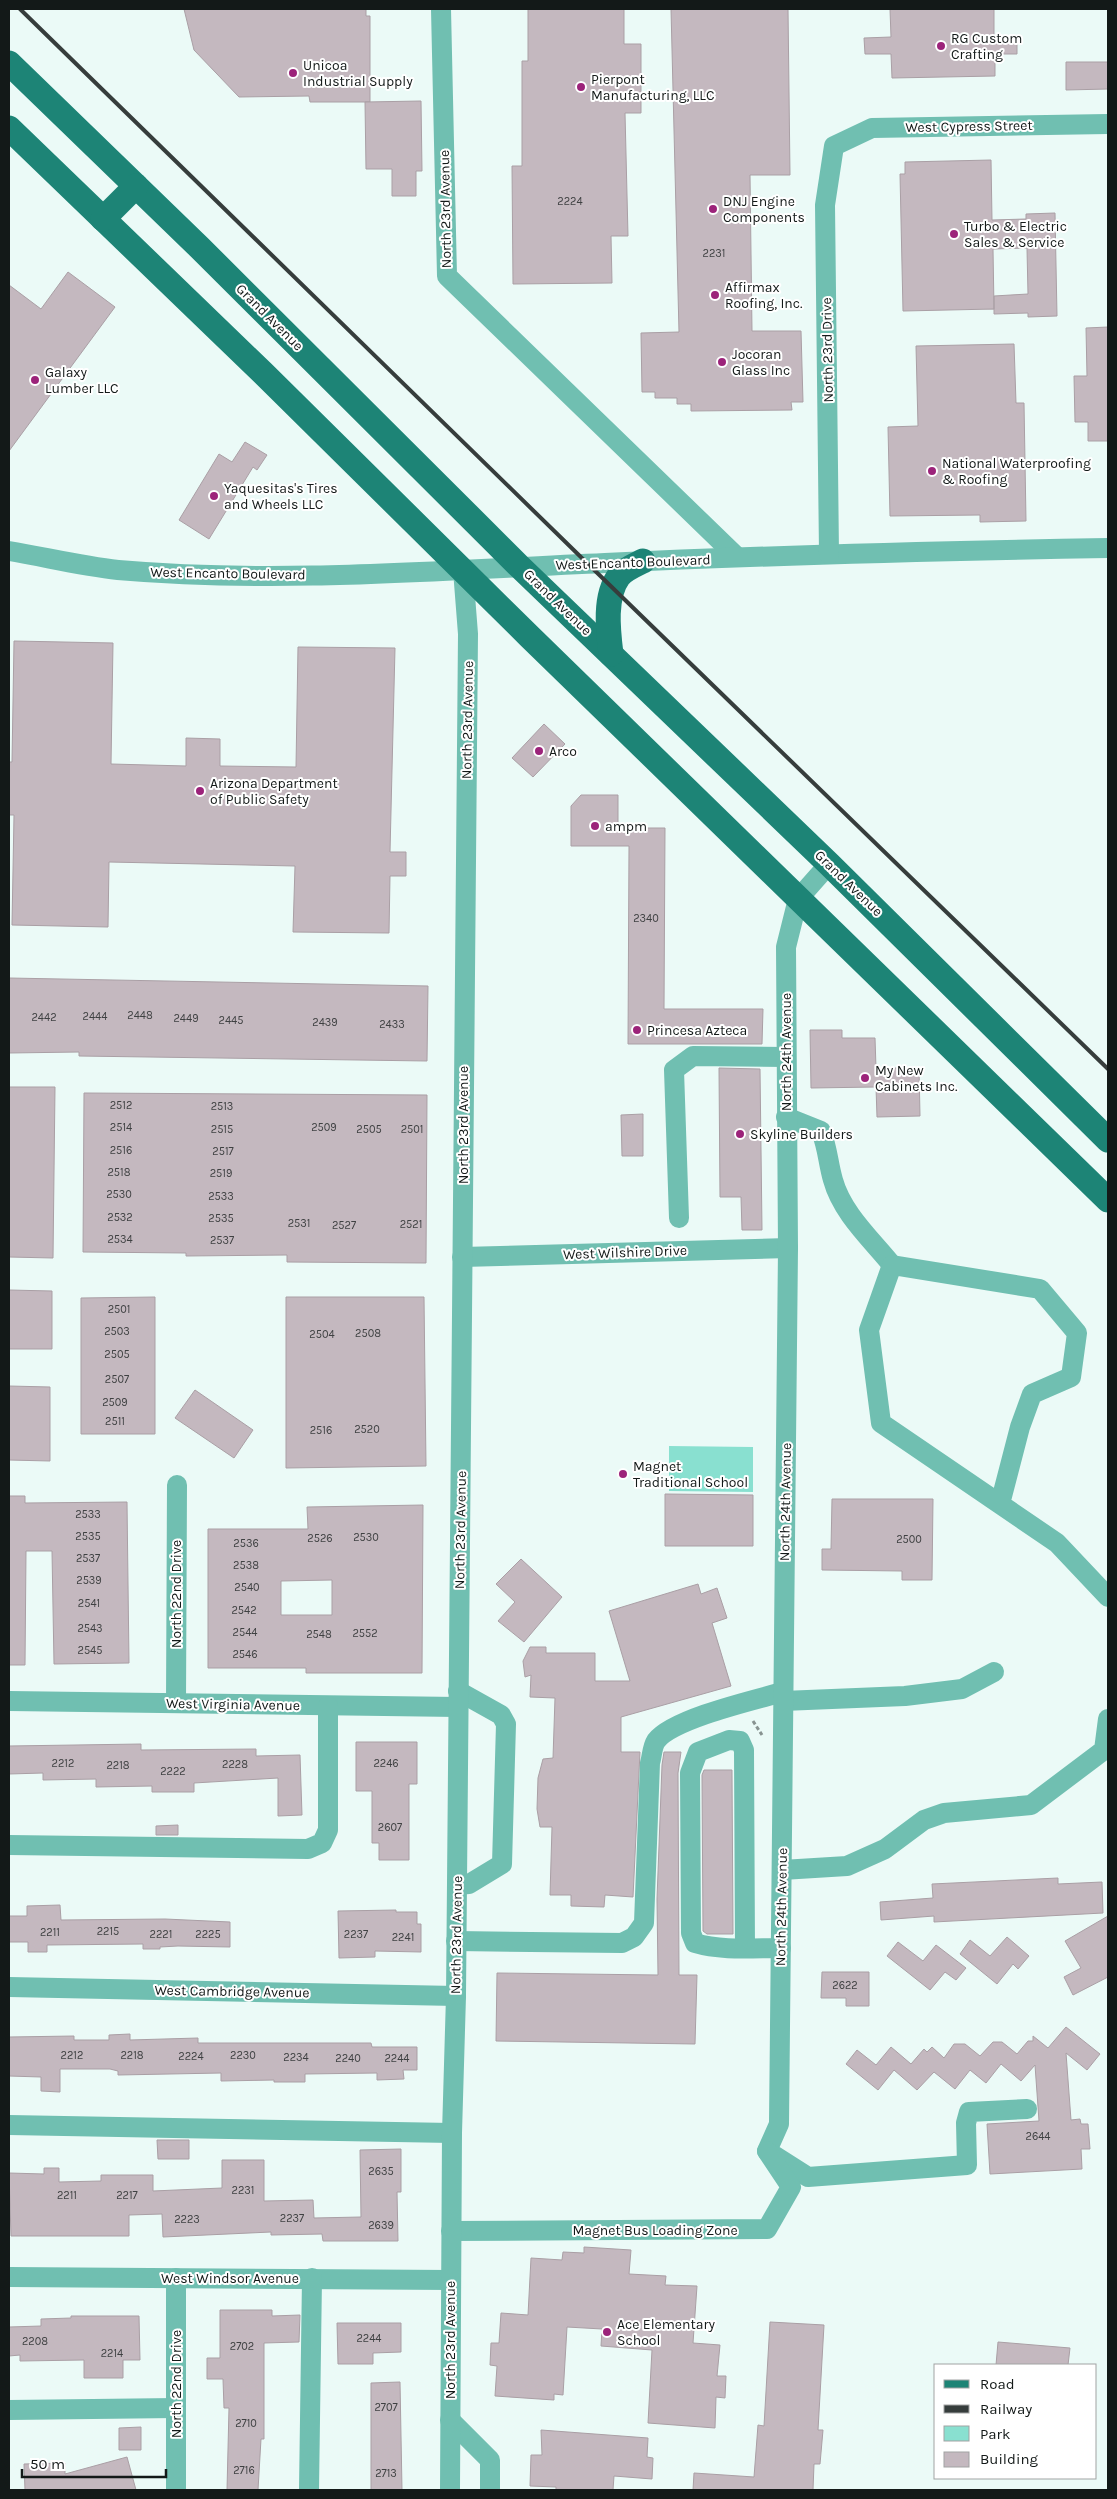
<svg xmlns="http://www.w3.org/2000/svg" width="1117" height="2499" font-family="Karla,sans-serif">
<rect width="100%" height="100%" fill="#ebfaf7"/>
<polygon fill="#89e0d0" points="669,1446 753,1447 753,1492 669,1491"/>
<g fill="#c4b8bf" stroke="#aa9fa5" fill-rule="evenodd">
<polygon points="184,9 366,9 366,16 370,16 370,102 310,102 309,96 239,97 194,50"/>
<polygon points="528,9 624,9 624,44 641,44 641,113 625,113 628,236 611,236 612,283 513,284 512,166 522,166 522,61 528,61"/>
<polygon points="671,9 788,9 790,175 750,175 752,331 801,331 803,402 791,402 792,410 691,411 691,404 677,404 677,398 655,398 655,392 642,392 641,333 679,332"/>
<polygon points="890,9 994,9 994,39 1017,38 1017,54 995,54 995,76 892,78 891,54 865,54 864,38 891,37"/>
<polygon points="1066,62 1108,62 1108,89 1066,90"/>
<polygon points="421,101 422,171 416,171 416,196 392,196 392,169 366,169 365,102"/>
<polygon points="991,160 992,220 1026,219 1026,214 1055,213 1057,316 1028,317 1028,313 994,314 994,296 1028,294 1027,248 993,249 994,309 903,311 900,174 905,174 905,162"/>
<polygon points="68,272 115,307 9,451 9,285 41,309"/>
<polygon points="1108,327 1108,441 1088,441 1088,422 1075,422 1074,376 1087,376 1086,328"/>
<polygon points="1014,344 1016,403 1024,403 1026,521 980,522 980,515 890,516 888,427 918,426 916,346"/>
<polygon points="245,442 267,455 257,470 253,467 209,539 179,520 219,454 232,462"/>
<polygon points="14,641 113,643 111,764 186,766 186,738 220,739 220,766 296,767 298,647 395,648 390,852 406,852 406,876 390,876 389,933 293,932 295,866 109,862 108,927 12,925 14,815 9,815 9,762 12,762"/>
<polygon points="544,724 565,744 533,777 512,758"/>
<polygon points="581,795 618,795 618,828 665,828 664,1009 763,1009 762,1044 628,1044 629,846 571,846 571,806"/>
<polygon points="9,978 428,986 427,1061 79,1056 79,1052 9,1053"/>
<polygon points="810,1030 842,1030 842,1038 875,1038 876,1068 919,1068 920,1116 877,1117 876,1087 811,1088"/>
<polygon points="719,1068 760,1069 762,1230 742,1230 741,1197 720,1197"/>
<polygon points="9,1087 55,1087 53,1258 9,1257"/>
<polygon points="84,1093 427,1095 426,1263 287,1262 287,1255 186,1256 186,1253 83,1252"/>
<polygon points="643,1114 643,1156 622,1156 621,1115"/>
<polygon points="9,1290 52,1291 52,1349 9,1349"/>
<polygon points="155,1297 155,1434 81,1434 81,1298"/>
<polygon points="286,1297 424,1297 426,1466 286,1468"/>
<polygon points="9,1386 50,1387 50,1461 9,1460"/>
<polygon points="195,1390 253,1430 234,1458 175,1418"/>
<polygon points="665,1494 753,1495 753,1546 665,1546"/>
<polygon points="9,1496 25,1496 25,1503 127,1502 129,1663 54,1664 52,1551 26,1551 25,1665 9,1665"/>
<polygon points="832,1499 933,1499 932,1580 902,1580 902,1571 822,1570 822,1549 831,1549"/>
<path d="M423 1505 422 1673H306V1668H208V1529H308L307 1507ZM332 1580V1615H281V1581Z"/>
<polygon points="521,1559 562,1597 524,1642 498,1621 515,1602 496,1584"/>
<polygon points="698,1584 701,1594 717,1588 727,1618 712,1623 731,1686 621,1717 621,1752 640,1752 633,1897 605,1895 604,1907 571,1906 571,1895 550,1895 552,1827 540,1827 537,1809 538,1778 543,1759 553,1758 555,1698 530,1697 531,1675 525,1677 523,1661 530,1647 546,1647 546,1653 595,1653 595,1681 630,1681 609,1611"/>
<polygon points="356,1742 417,1742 417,1784 409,1784 409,1860 379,1860 379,1843 372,1843 372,1791 356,1791"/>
<polygon points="141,1744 141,1750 256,1749 256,1756 300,1755 302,1815 278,1816 278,1778 194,1783 194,1792 152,1792 152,1786 96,1787 96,1779 43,1780 43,1773 9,1774 9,1746"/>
<polygon points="664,1752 681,1752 678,1773 679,1975 697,1975 695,2044 496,2041 497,1973 658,1975 657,1899 662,1765"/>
<polygon points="704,1770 732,1770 733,1934 707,1934 703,1931 702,1775"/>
<polygon points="178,1825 178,1835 156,1835 156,1826"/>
<polygon points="1058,1878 1058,1884 1102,1882 1103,1913 934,1922 934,1916 881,1920 880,1902 933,1898 932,1884"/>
<polygon points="60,1905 61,1920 165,1919 230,1922 230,1947 178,1946 160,1947 160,1949 143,1949 143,1944 47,1945 47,1952 28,1952 28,1942 9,1942 9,1916 27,1916 27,1906"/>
<polygon points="396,1910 396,1912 417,1912 417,1924 421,1924 421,1952 375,1951 375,1957 339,1958 338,1911"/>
<polygon points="1108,1916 1108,1977 1073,1995 1064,1977 1081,1968 1065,1941"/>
<polygon points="1007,1937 1029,1956 1018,1969 1013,1964 997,1984 960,1954 970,1940 990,1956"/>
<polygon points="898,1942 923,1961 936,1945 966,1968 956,1980 945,1972 930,1990 887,1956"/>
<polygon points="822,1972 869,1972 869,2006 846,2006 846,1998 821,1998"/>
<polygon points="1066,2027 1100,2054 1087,2070 1066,2053 1071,2120 1080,2119 1081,2124 1088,2124 1090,2149 1081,2149 1082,2169 990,2174 987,2124 1039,2121 1035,2065 1021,2081 1001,2064 986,2083 970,2070 955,2089 934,2072 917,2090 894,2070 878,2090 846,2064 857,2050 876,2065 891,2047 911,2064 924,2049 927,2052 932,2047 944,2058 954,2044 965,2044 980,2056 993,2042 1002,2042 1017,2054 1028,2041 1033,2041 1033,2036 1048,2048"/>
<polygon points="130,2034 130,2040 198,2038 198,2043 371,2043 372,2047 417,2047 417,2070 403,2070 404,2079 377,2080 377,2073 305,2074 305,2082 274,2082 274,2080 221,2081 221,2073 118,2075 118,2071 110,2069 60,2069 60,2092 41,2091 41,2077 9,2076 9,2037 74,2036 74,2040 109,2040 109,2035"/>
<polygon points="157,2140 189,2140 189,2159 158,2159"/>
<polygon points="401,2149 401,2192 397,2192 398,2241 323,2241 322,2234 271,2235 271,2232 163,2237 162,2214 129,2215 129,2236 11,2236 9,2173 44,2174 44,2168 59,2168 59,2182 101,2181 101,2175 153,2175 153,2191 222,2188 222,2160 264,2160 264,2201 313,2200 314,2218 361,2217 360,2150"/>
<polygon points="584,2247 631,2250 629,2274 666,2276 665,2285 697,2286 693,2343 720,2345 717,2376 726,2376 725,2398 716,2397 715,2428 648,2423 652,2350 601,2346 602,2329 567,2327 563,2395 554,2394 554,2400 495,2396 497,2366 490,2365 491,2343 499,2343 501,2313 528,2315 531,2258 562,2260 563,2252 584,2253"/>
<polygon points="220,2310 272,2310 272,2316 300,2315 299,2342 264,2343 264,2439 261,2439 258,2490 227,2490 229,2408 224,2408 223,2379 207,2379 207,2358 220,2358"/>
<polygon points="71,2316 139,2316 140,2360 123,2360 123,2378 84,2378 84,2360 20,2361 20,2355 9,2356 9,2327 41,2326 41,2319 71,2318"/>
<polygon points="770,2322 824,2325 818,2430 823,2430 820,2464 814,2464 813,2490 693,2490 694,2473 754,2477 758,2425 764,2426"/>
<polygon points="337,2323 401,2323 401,2352 373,2353 373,2364 338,2364"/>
<polygon points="998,2342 1070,2348 1068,2365 996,2365"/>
<polygon points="400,2382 402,2490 371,2490 371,2383"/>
<polygon points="141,2427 141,2450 119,2450 119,2428"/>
<polygon points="541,2430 648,2438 647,2457 653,2458 652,2479 614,2476 613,2490 556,2490 556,2487 530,2486 531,2455 542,2455"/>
<polygon points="127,2457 136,2490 25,2490 24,2464 65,2463 65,2474"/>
</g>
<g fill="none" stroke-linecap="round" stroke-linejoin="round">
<polyline stroke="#889391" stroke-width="3" stroke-dasharray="4 2.5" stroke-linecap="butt" points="753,1721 762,1735"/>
<g stroke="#70bfb1" stroke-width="20">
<polyline points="441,9 447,276 737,557"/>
<path d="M9 551C45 557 81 566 118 570 279 584 443 570 605 563 772 555 940 551 1108 548"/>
<polyline points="829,554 825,205 834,146 872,128 1108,124"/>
<path d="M786 1117 821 1131C828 1149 828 1163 833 1180 842 1213 871 1239 892 1265"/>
<polyline points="679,1218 674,1070 693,1056 786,1057"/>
<polyline points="462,1257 788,1248"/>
<polyline points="1000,1504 1020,1427 1032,1394 1071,1377 1077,1333 1040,1289 892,1265 869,1330 881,1423 1057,1543 1108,1597"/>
<polyline points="9,1701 458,1707"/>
<polyline points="783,1701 905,1696 962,1689 994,1672"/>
<polyline points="176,1703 177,1485"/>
<polyline points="9,1845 308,1849 322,1843 328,1830 328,1706"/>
<polyline points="782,1870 847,1866 885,1849 924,1820 944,1813 1031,1805 1104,1750 1108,1719"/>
<polyline points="457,1885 469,1884 502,1864 506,1724 501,1715 458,1691"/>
<path d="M456 1941 622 1943 634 1937 644 1923 650 1763C652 1757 652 1747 656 1741 672 1719 754 1700 783 1692"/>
<path d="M745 1948 744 1750 740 1741 729 1740 698 1752 690 1773 691 1933 695 1943C721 1951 753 1948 781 1948"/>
<polyline points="9,1987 456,1996"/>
<polyline points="9,2125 452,2133"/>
<polyline points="767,2151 779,2124 788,1248 786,947 798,899 829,864"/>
<polyline points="775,2156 808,2177 967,2165 966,2123 969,2112 1027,2109"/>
<polyline points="451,2231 767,2229 791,2187 767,2151"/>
<polyline points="9,2277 451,2280"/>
<polyline points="9,2410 176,2408"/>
<polyline points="450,2420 490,2460 490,2490"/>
<polyline points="176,2490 176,2278"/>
<polyline points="309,2490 312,2278"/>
<polyline points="450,2490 452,2133 456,1996 468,634 463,570"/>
</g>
<g stroke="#1d8476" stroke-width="25">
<polyline points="9,63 200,248 520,567 829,864 1108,1140"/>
<polyline points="9,128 263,373 530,637 1108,1200"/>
<polyline points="103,219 136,186"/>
<path d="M611 654C608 630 604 596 619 576 625 569 635 565 643 561"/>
</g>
<polyline stroke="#363d3c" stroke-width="4" points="20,9 587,563 1108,1069"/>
</g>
<g fill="#9c237a" stroke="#fff" stroke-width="2">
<circle cx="941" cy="46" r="5"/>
<circle cx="293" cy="73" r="5"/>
<circle cx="581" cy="87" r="5"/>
<circle cx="713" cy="209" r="5"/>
<circle cx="954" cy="234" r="5"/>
<circle cx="715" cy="295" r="5"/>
<circle cx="722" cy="362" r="5"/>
<circle cx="35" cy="380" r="5"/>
<circle cx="932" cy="471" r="5"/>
<circle cx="214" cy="496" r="5"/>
<circle cx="539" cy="751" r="5"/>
<circle cx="200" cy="791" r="5"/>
<circle cx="595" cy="826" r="5"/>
<circle cx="637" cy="1030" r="5"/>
<circle cx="865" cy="1078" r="5"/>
<circle cx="740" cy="1134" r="5"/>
<circle cx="623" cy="1474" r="5"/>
<circle cx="607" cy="2332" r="5"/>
</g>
<g text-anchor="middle" stroke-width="4" stroke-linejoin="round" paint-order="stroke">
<g font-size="11" fill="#3f4142">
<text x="570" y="205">2224</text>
<text x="714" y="257">2231</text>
<text x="646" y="922">2340</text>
<text x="140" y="1019">2448</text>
<text x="95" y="1020">2444</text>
<text x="44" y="1021">2442</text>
<text x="186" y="1022">2449</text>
<text x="231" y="1024">2445</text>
<text x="325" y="1026">2439</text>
<text x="392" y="1028">2433</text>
<text x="121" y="1109">2512</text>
<text x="222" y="1110">2513</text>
<text x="121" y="1131">2514</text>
<text x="324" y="1131">2509</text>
<text x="222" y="1133">2515</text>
<text x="369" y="1133">2505</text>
<text x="412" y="1133">2501</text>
<text x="121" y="1154">2516</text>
<text x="223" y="1155">2517</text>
<text x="119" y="1176">2518</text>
<text x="221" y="1177">2519</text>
<text x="119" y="1198">2530</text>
<text x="221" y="1200">2533</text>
<text x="120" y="1221">2532</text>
<text x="221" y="1222">2535</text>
<text x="299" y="1227">2531</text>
<text x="411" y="1228">2521</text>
<text x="344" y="1229">2527</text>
<text x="120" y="1243">2534</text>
<text x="222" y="1244">2537</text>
<text x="119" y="1313">2501</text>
<text x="117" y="1335">2503</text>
<text x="368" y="1337">2508</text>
<text x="322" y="1338">2504</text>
<text x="117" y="1358">2505</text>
<text x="117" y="1383">2507</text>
<text x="115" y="1406">2509</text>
<text x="115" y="1425">2511</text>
<text x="367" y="1433">2520</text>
<text x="321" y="1434">2516</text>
<text x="88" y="1518">2533</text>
<text x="88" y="1540">2535</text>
<text x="366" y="1541">2530</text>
<text x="320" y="1542">2526</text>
<text x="909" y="1543">2500</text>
<text x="246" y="1547">2536</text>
<text x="88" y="1562">2537</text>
<text x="246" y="1569">2538</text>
<text x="89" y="1584">2539</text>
<text x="247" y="1591">2540</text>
<text x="89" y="1607">2541</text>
<text x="244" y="1614">2542</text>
<text x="90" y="1632">2543</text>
<text x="245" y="1636">2544</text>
<text x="365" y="1637">2552</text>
<text x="319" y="1638">2548</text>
<text x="90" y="1654">2545</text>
<text x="245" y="1658">2546</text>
<text x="63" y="1767">2212</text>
<text x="386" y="1767">2246</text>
<text x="235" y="1768">2228</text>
<text x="118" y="1769">2218</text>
<text x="173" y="1775">2222</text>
<text x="390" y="1831">2607</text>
<text x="108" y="1935">2215</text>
<text x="50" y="1936">2211</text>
<text x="161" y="1938">2221</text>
<text x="208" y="1938">2225</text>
<text x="356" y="1938">2237</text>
<text x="403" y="1941">2241</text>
<text x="845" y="1989">2622</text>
<text x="72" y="2059">2212</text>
<text x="132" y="2059">2218</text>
<text x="243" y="2059">2230</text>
<text x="191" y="2060">2224</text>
<text x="296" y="2061">2234</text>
<text x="348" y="2062">2240</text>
<text x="397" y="2062">2244</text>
<text x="1038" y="2140">2644</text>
<text x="381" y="2175">2635</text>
<text x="243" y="2194">2231</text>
<text x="67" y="2199">2211</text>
<text x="127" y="2199">2217</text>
<text x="292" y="2222">2237</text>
<text x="187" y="2223">2223</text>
<text x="381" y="2229">2639</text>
<text x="369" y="2342">2244</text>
<text x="35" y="2345">2208</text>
<text x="242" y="2350">2702</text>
<text x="112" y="2357">2214</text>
<text x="386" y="2411">2707</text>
<text x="246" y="2427">2710</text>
<text x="244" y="2474">2716</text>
<text x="386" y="2477">2713</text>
</g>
<g font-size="14" fill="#131918" stroke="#fff" text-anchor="start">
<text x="951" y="43">RG Custom<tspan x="951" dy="16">Crafting</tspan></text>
<text x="303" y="70">Unicoa<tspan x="303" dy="16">Industrial Supply</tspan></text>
<text x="591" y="84">Pierpont<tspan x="591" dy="16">Manufacturing, LLC</tspan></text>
<text x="723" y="206">DNJ Engine<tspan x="723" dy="16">Components</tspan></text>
<text x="964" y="231">Turbo &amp; Electric<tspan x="964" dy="16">Sales &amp; Service</tspan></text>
<text x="725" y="292">Affirmax<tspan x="725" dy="16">Roofing, Inc.</tspan></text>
<text x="732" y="359">Jocoran<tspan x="732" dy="16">Glass Inc</tspan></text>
<text x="45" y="377">Galaxy<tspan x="45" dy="16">Lumber LLC</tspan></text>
<text x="942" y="468">National Waterproofing<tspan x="942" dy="16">&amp; Roofing</tspan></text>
<text x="224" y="493">Yaquesitas's Tires<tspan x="224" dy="16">and Wheels LLC</tspan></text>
<text x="549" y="756">Arco</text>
<text x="210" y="788">Arizona Department<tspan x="210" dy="16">of Public Safety</tspan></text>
<text x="605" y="831">ampm</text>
<text x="647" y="1035">Princesa Azteca</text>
<text x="875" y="1075">My New<tspan x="875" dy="16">Cabinets Inc.</tspan></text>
<text x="750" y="1139">Skyline Builders</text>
<text x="633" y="1471">Magnet<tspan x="633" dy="16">Traditional School</tspan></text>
<text x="617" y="2329">Ace Elementary<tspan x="617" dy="16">School</tspan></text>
</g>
<g font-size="14" fill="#131918" stroke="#fff">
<text transform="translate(969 126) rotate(-1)" y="5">West Cypress Street</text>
<text transform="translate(445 209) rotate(-91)" y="5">North 23rd Avenue</text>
<text transform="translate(270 317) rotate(45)" y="5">Grand Avenue</text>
<text transform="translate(827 350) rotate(-91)" y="5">North 23rd Drive</text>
<text transform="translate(633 562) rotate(-2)" y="5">West Encanto Boulevard</text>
<text transform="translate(228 573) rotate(1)" y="5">West Encanto Boulevard</text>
<text transform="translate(558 602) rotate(44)" y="5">Grand Avenue</text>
<text transform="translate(467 720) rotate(-89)" y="5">North 23rd Avenue</text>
<text transform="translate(849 883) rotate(44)" y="5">Grand Avenue</text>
<text transform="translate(786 1052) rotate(-90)" y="5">North 24th Avenue</text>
<text transform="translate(463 1125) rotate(-90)" y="5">North 23rd Avenue</text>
<text transform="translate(625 1252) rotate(-2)" y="5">West Wilshire Drive</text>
<text transform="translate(785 1502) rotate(-89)" y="5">North 24th Avenue</text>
<text transform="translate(460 1530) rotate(-89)" y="5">North 23rd Avenue</text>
<text transform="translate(176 1594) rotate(-90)" y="5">North 22nd Drive</text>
<text transform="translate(233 1704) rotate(1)" y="5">West Virginia Avenue</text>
<text transform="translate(781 1907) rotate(-89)" y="5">North 24th Avenue</text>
<text transform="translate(456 1935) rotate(-89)" y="5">North 23rd Avenue</text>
<text transform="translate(232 1991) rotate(1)" y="5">West Cambridge Avenue</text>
<text x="655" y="2235">Magnet Bus Loading Zone</text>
<text x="230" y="2283">West Windsor Avenue</text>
<text transform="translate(450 2340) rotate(-90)" y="5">North 23rd Avenue</text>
<text transform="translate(176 2384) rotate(-90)" y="5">North 22nd Drive</text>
</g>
</g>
<rect width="1117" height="2499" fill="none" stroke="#131918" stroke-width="20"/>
<rect x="934" y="2364" width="162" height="115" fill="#ffffff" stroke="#a1a3a3"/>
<rect x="944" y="2380" width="25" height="8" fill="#1d8476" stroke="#a1a3a3"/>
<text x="980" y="2389" font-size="15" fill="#131918">Road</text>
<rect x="944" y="2405" width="25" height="8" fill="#363d3c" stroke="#a1a3a3"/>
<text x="980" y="2414" font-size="15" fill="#131918">Railway</text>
<rect x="944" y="2426" width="25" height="15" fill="#89e0d0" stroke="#a1a3a3"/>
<text x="980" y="2439" font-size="15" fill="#131918">Park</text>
<rect x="944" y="2452" width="25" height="15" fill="#c4b8bf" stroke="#a1a3a3"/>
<text x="980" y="2464" font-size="15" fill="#131918">Building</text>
<path d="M22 2469v8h144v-8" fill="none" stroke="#131918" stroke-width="2.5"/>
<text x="30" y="2469" font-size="15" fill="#131918" stroke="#ffffff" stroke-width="4" paint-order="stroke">50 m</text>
</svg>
